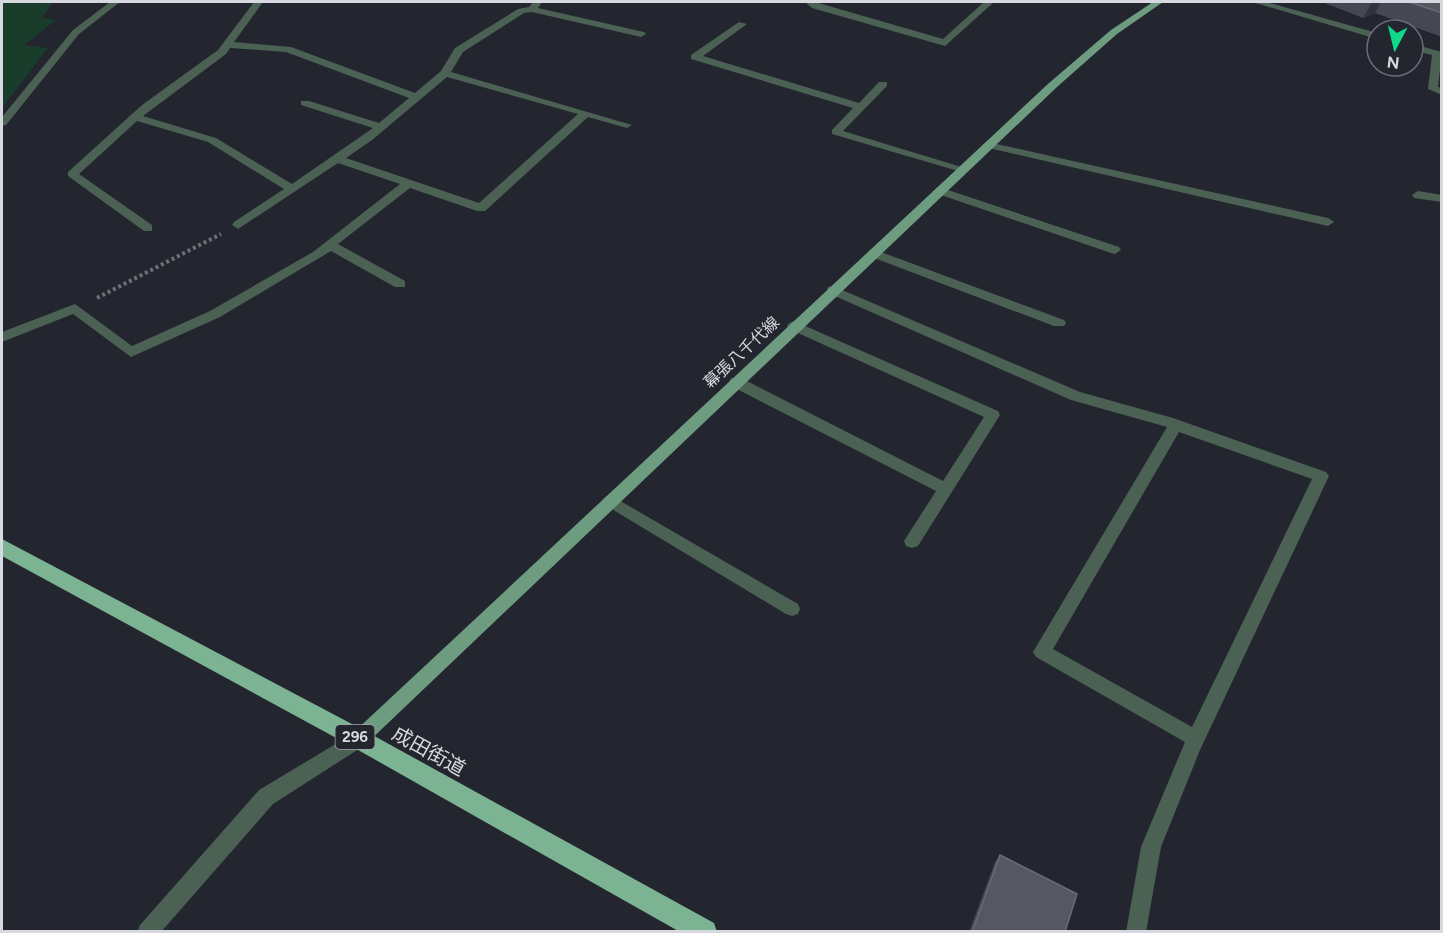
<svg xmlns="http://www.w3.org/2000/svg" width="1443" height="933" font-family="Figtree,'Noto Sans JP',sans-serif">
<rect width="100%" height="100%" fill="#23252f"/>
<polygon fill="#1a3c2a" points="2,2 53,2 42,17 56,20 24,45 48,48 2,108"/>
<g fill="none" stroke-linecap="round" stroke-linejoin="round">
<polyline stroke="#6e6f78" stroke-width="4" stroke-dasharray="3 3" stroke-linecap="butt" points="97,298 221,234"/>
<g fill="#4b6154" fill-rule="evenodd">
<polygon points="110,2 120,2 79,34 6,125 2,126 2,117 73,30"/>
<path d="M254 2H263L234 42 291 47 415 93 441 71 455 48 518 9 529 7 533 2H542L538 8 644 32 646 34 641 37 532 12 524 13 463 52 451 72 632 125 627 128 588 117 485 211H477L410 188 338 244 405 281V287H395L331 251 220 317 131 357 73 314 2 342V332L75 304 132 346 210 311 313 252 400 184 338 163 238 229 232 225 234 222 284 189 208 142 137 121 79 174 152 225V231H144L68 176V172L142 105 218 50ZM230 48 286 52 409 98 379 123 309 101H301V105L373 128 292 184 216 138 143 116 226 54ZM447 77 578 114 479 203 346 158 372 140Z"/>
<polygon points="805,2 815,2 943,39 984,2 994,2 945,46 812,8"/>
<polygon points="1252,2 1266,2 1377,33 1377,39"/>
<polygon points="739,22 747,24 703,56 859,103 879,82 887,82 887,86 843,131 968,169 962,172 958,171 832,134 832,130 853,108 691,59 691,55"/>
<polygon points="1413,44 1442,52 1438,87 1442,88 1442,95 1428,89 1432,55 1413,50"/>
<polygon points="988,142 1328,218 1334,222 1328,226 984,147 982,145"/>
<polygon points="939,187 1119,247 1121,250 1115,254 1111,253 935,193 933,191"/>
<polygon points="1418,191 1442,195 1442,202 1414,198 1412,195"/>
<polygon points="873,249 1064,320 1066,323 1064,326 1054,326 869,256 869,250"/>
<path d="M833 286 1080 392 1173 418 1326 472 1329 476 1200 750 1161 847 1146 932H1126L1141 847 1185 742 1036 657 1033 652 1167 427 1071 400 828 293 827 290 828 287ZM1179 432 1312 479 1192 727 1053 649Z"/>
<polygon points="794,321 998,411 1000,415 918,546 912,548 906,546 904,541 936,491 731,386 729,382 731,378 741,378 943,481 984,417 789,329 787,326 789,323"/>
<polygon points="610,495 798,604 800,609 798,614 792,616 786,614 605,505 602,501 605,497"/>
<polygon points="359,730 365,733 368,739 365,745 273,804 161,932 137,932 140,925 259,790"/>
</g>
<polygon fill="#6e9c81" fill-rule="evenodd" points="1153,2 1163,2 1117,34 1057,87 365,745 359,748 353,745 350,739 353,733 1049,83 1111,30"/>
<polygon fill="#7cb393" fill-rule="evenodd" points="2,539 367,732 714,923 717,932 680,932 351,746 2,556"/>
</g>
<g fill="#454752">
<polygon points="1322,2 1442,2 1442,37 1375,13 1363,18"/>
<polygon points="1000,855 1065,932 969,932 995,862"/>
</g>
<polygon fill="#31333d" points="1372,2 1381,2 1375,13 1363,18"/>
<g fill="#555761" stroke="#696b75" stroke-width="1.5">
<polygon points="1409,2 1442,2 1442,13"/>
<polygon points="1000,855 1077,894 1065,932 972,932"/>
</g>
<g text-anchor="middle" stroke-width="4.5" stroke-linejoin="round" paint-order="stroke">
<rect fill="#23252f" stroke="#a2a3ab" stroke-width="1.5" x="335.5" y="725" width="39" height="24" rx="4.5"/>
<g font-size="15" font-weight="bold" fill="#d8d9e0">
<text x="355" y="742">296</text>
</g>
<g font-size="16" fill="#d8d9e0" stroke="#23252f">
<text transform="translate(741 352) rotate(-43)" y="6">幕張八千代線</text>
</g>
<g font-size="20" fill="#d8d9e0" stroke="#23252f">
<text transform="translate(429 751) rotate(29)" y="7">成田街道</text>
</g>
</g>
<rect width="1443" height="933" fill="none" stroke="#d8d9e0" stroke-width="6"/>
<g transform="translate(1395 48) rotate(187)"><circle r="28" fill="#23252f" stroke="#6b6d76" stroke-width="1.5"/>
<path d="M0-4.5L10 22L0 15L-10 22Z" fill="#10d98a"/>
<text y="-9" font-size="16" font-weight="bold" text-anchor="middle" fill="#d8d9e0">N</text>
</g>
</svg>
